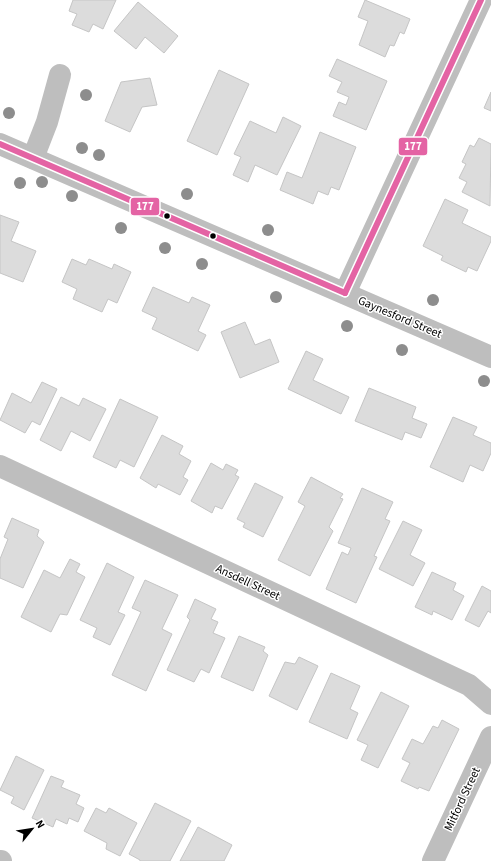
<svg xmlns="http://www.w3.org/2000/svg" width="491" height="861" font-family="'Source Sans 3',sans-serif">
<rect width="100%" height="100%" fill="#fff"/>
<g fill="#dcdcdc" stroke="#c5c5c5">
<polygon points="73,0 116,0 103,29 93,24 89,32 72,25 77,14 69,11"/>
<polygon points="365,0 410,19 404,34 400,32 394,46 390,45 385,57 359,45 368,21 358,17"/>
<polygon points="138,2 178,36 164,53 145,37 136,49 114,31"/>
<polygon points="337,59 387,81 366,130 333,116 339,102 346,105 349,97 337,92 342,82 329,76"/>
<polygon points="219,70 249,84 217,155 187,141"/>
<polygon points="150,78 157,105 142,107 130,132 105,121 121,82"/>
<polygon points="491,92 491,111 484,108"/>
<polygon points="283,117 301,126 277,175 255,165 248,182 233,175 241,157 234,154 250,121 276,133"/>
<polygon points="320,132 356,147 339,190 331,187 328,195 318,191 313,204 280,190 287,172 302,178"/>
<polygon points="479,138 491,144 490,206 462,192 467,182 459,178 466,164 462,162 470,145 474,147"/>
<polygon points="445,199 468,210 462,223 491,237 491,241 477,271 468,267 466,272 441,260 443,256 423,246"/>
<polygon points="0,215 19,222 11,241 36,251 23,282 0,273"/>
<polygon points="72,259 86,265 89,259 112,269 114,264 131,272 117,303 108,299 102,312 73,299 77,289 62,282"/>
<polygon points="153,287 189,303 192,297 210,305 198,331 206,335 198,351 152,329 157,318 142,311"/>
<polygon points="245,322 255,345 270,339 279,362 240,378 221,332"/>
<polygon points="306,351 323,359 313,380 349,397 341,414 288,389"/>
<polygon points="42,382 57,389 40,425 32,421 25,433 0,420 12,393 31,403"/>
<polygon points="369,388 416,407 412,418 427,424 421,438 405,432 402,440 355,421"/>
<polygon points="61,397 79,406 83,398 106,409 90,441 71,431 61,451 40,440"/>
<polygon points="120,399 158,417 134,467 120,460 116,468 93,457"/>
<polygon points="453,417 477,427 473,435 491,443 491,453 483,471 470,465 463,482 430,467"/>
<polygon points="162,435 183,446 179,454 191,461 183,477 188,480 180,495 158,484 156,488 140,478"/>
<polygon points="211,463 223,470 226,464 238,470 235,475 239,477 222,509 215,506 212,513 191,501"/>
<polygon points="311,477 343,494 340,498 343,499 329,527 333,531 310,576 278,560 305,506 298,502"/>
<polygon points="255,483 283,497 263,537 243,527 245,523 237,519"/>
<polygon points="362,488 393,502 385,519 390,521 374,556 377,557 356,603 326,589 342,552 348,555 351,548 338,543"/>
<polygon points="12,518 39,530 37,536 44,542 23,588 0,578 0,559 8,539 4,537"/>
<polygon points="403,521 422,530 410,555 425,563 413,586 379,569"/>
<polygon points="70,559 80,564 76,572 85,577 67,615 60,614 51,632 21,617 44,570 60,578"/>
<polygon points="107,563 134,577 118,612 125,615 110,645 93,637 97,628 80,620"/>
<polygon points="432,572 456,583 453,590 464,596 452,620 433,611 432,615 415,607"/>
<polygon points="145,580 178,595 162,629 172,634 146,691 112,675 141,612 132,608"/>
<polygon points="482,586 491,591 491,613 488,611 479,627 465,620"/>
<polygon points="195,599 216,609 211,619 218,622 213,633 225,638 209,673 201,669 194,682 167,670 190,620 187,617"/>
<polygon points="239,636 265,647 263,651 268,655 253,691 221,677"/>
<polygon points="299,657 318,666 297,710 269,696 285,662 295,664"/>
<polygon points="331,673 360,686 350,709 358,713 347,739 309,722"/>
<polygon points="381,692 409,706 378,768 361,760 368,745 357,740"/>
<polygon points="442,720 459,729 429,791 419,787 418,789 401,781 410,763 402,759 412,739 423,744 433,726 438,728"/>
<polygon points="16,756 44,770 24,810 11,803 14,797 0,790"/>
<polygon points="51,776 64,781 61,787 80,795 76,804 84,808 78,822 69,818 67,824 56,819 53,827 32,818"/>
<polygon points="155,803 191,821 170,861 140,861 140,860 129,854"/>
<polygon points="96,808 106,813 109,808 137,823 120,856 106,849 107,843 84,831"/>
<polygon points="198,827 232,845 224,861 180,861"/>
</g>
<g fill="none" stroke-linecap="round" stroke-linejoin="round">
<g stroke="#bebebe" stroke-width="22">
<polyline points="0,144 491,357"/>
<polyline points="33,158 47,122 60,75"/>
<polyline points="345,293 481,0"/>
<polyline points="0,466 469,685 491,704"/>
<polyline points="0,861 1,861"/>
<polyline points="433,861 491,737"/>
</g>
<g stroke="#fff" stroke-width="9">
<g id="bus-1">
<polyline points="0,144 345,293"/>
<polyline points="345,293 481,0"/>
</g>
</g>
<use href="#bus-1" stroke="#e463a4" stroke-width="6"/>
</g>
<g fill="#8d8d8d">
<circle cx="86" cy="95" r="6"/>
<circle cx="9" cy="113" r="6"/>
<circle cx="82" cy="148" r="6"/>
<circle cx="99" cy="155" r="6"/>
<circle cx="42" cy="182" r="6"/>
<circle cx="20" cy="183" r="6"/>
<circle cx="187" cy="194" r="6"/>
<circle cx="72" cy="196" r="6"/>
<circle cx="121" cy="228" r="6"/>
<circle cx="268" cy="230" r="6"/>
<circle cx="165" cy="248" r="6"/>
<circle cx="202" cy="264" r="6"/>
<circle cx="276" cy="297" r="6"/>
<circle cx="433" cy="300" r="6"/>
<circle cx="347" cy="326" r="6"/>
<circle cx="402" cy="350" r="6"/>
<circle cx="484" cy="381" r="6"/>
</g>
<g fill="#000" stroke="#fff" stroke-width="1.5">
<circle cx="167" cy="216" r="3.5"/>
<circle cx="213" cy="236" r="3.5"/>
</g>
<g text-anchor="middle" stroke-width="3" stroke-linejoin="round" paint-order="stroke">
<g font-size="12" fill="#000" stroke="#fff">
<text transform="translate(400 317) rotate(23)" y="4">Gaynesford Street</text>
<text transform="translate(248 582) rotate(25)" y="4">Ansdell Street</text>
<text transform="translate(462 799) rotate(-65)" y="4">Mitford Street</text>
</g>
</g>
<g stroke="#fff" stroke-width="1.5">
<rect x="398" y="137" width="30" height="19" rx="4" fill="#e463a4"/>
<rect x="130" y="197" width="30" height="19" rx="4" fill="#e463a4"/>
</g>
<g font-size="11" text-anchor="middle" font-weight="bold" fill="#fff">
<text x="413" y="150">177</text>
<text x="145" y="210">177</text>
</g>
<g transform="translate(32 829) rotate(60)" stroke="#ffffff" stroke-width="3" paint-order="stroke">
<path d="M0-3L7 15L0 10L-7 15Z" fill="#000000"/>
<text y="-6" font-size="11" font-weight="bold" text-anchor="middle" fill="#000000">N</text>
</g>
</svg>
